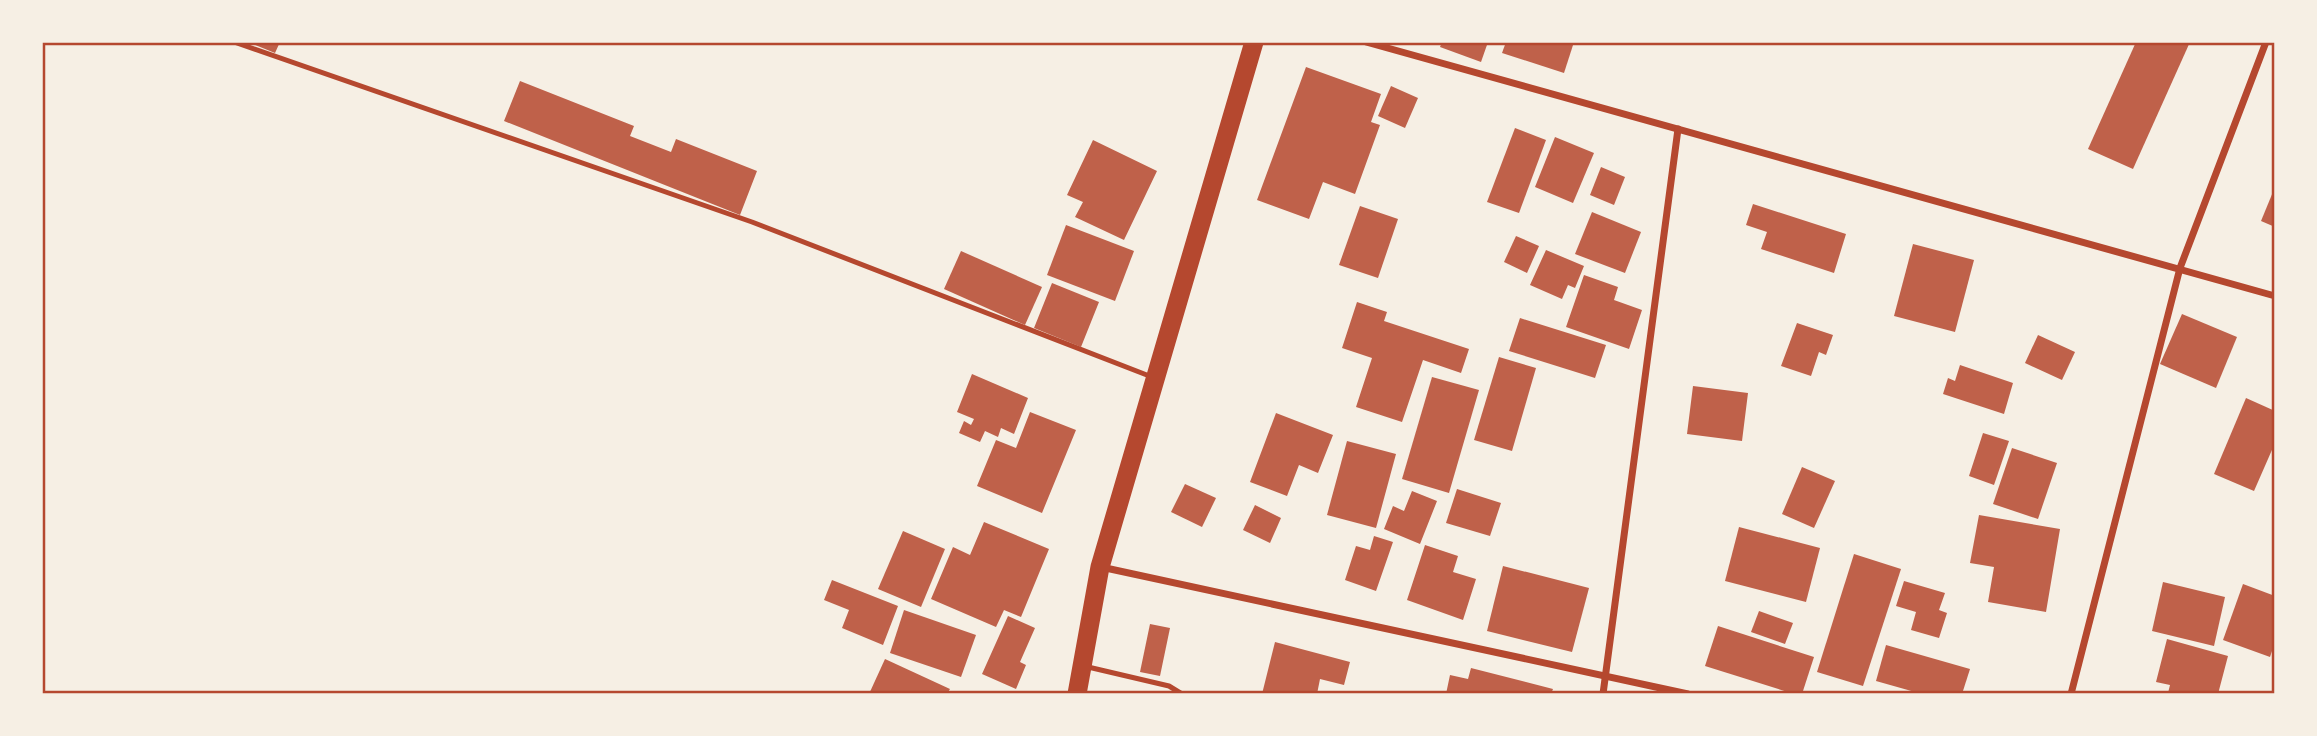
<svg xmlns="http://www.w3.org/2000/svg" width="2317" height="736" font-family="'IBM Plex Serif',serif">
<rect width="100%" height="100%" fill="#f6efe4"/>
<g fill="#bf614a">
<polygon points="248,42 280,42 275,53"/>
<polygon points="1442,42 1488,42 1481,62 1440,47"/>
<polygon points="1506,42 1574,42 1564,73 1502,53"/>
<polygon points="2136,42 2190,42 2133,169 2088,149"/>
<polygon points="1306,67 1381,94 1371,122 1380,125 1355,194 1323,182 1309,219 1257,200"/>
<polygon points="520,81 634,126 630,136 671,152 676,139 757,171 740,215 504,121"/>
<polygon points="1391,86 1418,98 1405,128 1378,116"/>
<polygon points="1515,128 1546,140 1519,213 1487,202"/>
<polygon points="1555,137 1594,153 1573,203 1535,187"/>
<polygon points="1093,140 1157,171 1124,240 1075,217 1083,202 1067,195"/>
<polygon points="1601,167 1625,177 1614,205 1590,195"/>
<polygon points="2275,187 2275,227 2261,221"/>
<polygon points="1753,204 1846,234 1834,273 1761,249 1767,232 1746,225"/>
<polygon points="1360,206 1398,219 1378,278 1339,265"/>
<polygon points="1592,212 1641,232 1625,273 1575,254"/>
<polygon points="1066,225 1134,251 1115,301 1047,275"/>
<polygon points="1516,236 1539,246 1527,273 1504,262"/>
<polygon points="1913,244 1974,260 1955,332 1894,316"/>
<polygon points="1546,250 1584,266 1575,288 1568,285 1562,299 1530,285"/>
<polygon points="961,251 1042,287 1025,325 944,289"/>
<polygon points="1584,275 1618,287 1614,300 1642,310 1629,349 1566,327"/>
<polygon points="1052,283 1099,302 1081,347 1034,328"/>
<polygon points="1357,302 1387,312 1384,321 1469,349 1461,373 1423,360 1402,422 1356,407 1372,358 1342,348"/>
<polygon points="2182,314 2237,337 2216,388 2160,364"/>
<polygon points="1520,318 1606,345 1595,378 1509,351"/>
<polygon points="1797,323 1833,335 1826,355 1819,352 1811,376 1781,366"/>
<polygon points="2038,335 2075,352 2062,380 2025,363"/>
<polygon points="1499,357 1536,368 1512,451 1474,440"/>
<polygon points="1960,365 2013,383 2004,414 1943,394 1948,378 1955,381"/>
<polygon points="972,374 1028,398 1014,434 1001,428 998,437 985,431 980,442 959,433 964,421 971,425 974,419 957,412"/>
<polygon points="1432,377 1479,390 1449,493 1402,479"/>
<polygon points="1693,386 1748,393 1742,441 1687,434"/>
<polygon points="2246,398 2275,411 2275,443 2254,491 2214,474"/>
<polygon points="1030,412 1076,430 1042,513 977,486 996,440 1016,448"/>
<polygon points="1276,413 1333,435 1318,473 1299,465 1287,496 1250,482"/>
<polygon points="1983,433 2009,441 1994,485 1969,476"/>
<polygon points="1347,441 1396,454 1376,528 1327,515"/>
<polygon points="2012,448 2057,463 2038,519 1993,504"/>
<polygon points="1802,467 1835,481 1814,528 1782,514"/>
<polygon points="1185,484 1216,498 1202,527 1171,512"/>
<polygon points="1457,489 1501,503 1490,536 1446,523"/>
<polygon points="1412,491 1437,501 1420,544 1384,529 1393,506 1404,511"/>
<polygon points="1255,505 1281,518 1270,543 1243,530"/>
<polygon points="1979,515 2060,529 2046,612 1988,602 1994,567 1970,563"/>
<polygon points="984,522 1049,549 1021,617 1004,610 996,627 931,599 953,547 970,555"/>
<polygon points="1739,527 1820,548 1806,602 1725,581"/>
<polygon points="903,531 945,549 921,607 878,589"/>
<polygon points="1374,536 1393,542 1376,591 1345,580 1356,546 1370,550"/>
<polygon points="1425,545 1458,556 1453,572 1476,579 1463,620 1407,600"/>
<polygon points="1854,554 1901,569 1863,686 1817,672"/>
<polygon points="1503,566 1589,588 1572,652 1487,631"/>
<polygon points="832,580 898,606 883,645 842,628 849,610 824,600"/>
<polygon points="1904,581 1945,593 1939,610 1947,613 1939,638 1911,630 1916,612 1896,606"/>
<polygon points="2163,582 2225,597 2214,646 2152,631"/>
<polygon points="2243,584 2275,596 2275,642 2270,657 2223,640"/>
<polygon points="904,610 976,635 961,677 890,653"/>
<polygon points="1759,611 1793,623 1785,644 1751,632"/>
<polygon points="1008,616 1035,628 1020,662 1026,665 1016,689 982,674"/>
<polygon points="1150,624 1170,628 1160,676 1140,672"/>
<polygon points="1718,626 1814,657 1802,694 1794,694 1705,666"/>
<polygon points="2167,639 2228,656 2218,694 2173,694 2168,693 2170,685 2156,682"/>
<polygon points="1275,642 1350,662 1344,685 1320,679 1317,694 1262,694"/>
<polygon points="1886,645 1970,669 1962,694 1922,694 1876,681"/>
<polygon points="885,659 950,689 947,694 869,694"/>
<polygon points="1471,668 1553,689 1551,694 1446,694 1450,675 1468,679"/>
</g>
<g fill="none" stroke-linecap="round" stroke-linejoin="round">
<g stroke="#b5482f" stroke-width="5">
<polyline points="234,42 752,222 1152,377"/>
<polyline points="1088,667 1169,686 1182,694"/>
</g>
<g stroke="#b5482f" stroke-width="7">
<polyline points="1366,42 2275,296"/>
<polyline points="1101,567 1688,694"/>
<polyline points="1603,694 1678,129"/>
<polyline points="2071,694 2180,268 2266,42"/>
</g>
<polyline stroke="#b5482f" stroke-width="19" points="1077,694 1100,567 1254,42"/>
</g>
<rect width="2317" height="736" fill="none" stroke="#f6efe4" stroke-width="88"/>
<rect x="44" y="44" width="2229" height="648" fill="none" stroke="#b5482f" stroke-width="2.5"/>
</svg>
